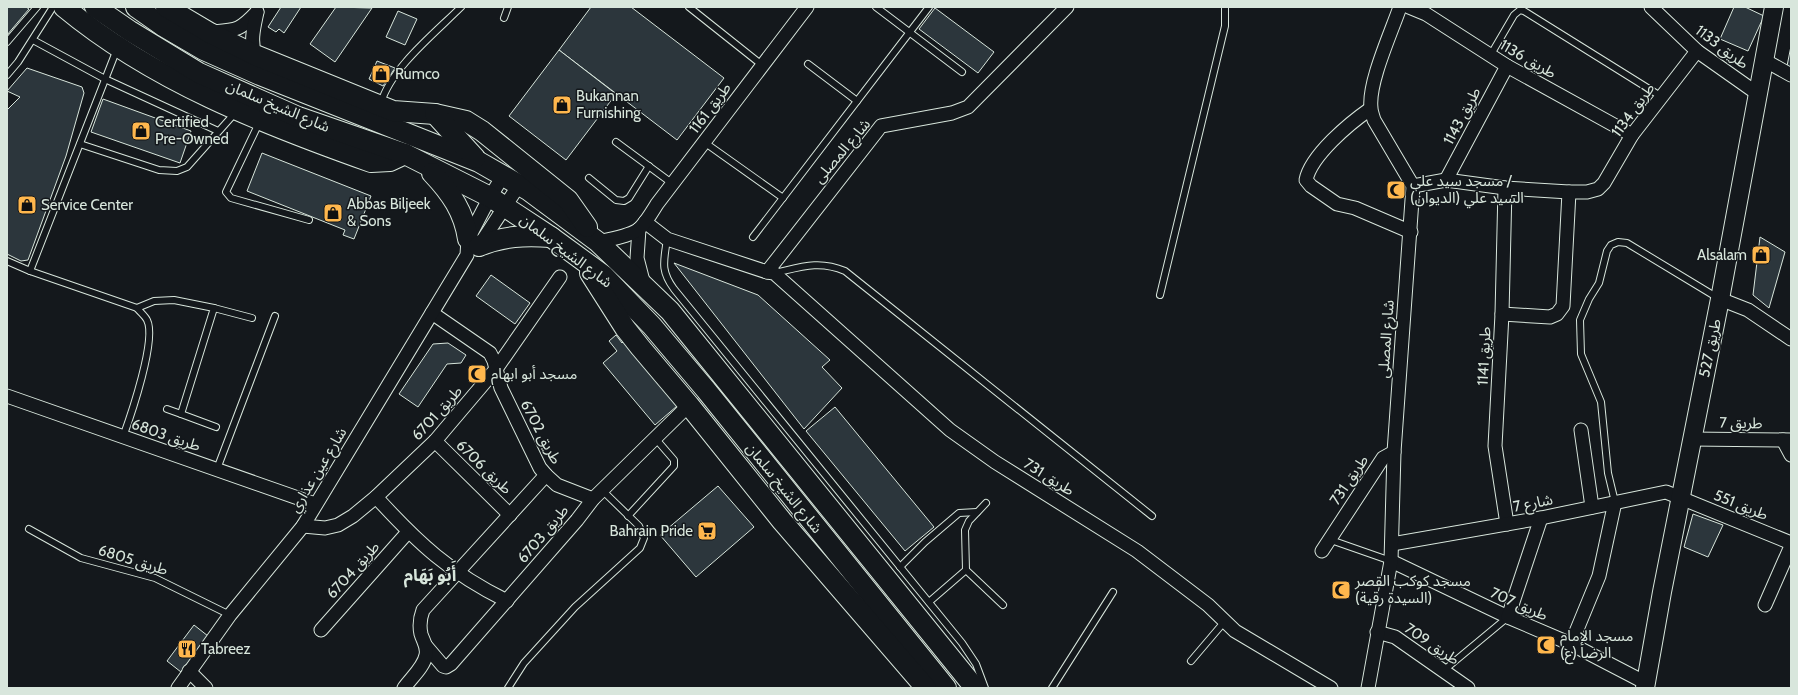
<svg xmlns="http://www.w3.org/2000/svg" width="1798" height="695" font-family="Cabin,'Noto Sans Arabic',sans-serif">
<rect width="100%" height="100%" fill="#14181c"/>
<g fill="#2c363c" stroke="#d8e6dc">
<polygon points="7,7 26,7 29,9 7,35"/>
<polygon points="281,7 301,7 284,33 279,29 276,32 268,27"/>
<polygon points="336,7 372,8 335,62 310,44"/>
<polygon points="591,7 631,7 724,78 677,140 559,50"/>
<polygon points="1734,7 1745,7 1764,16 1748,51 1720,39"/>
<polygon points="935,8 994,52 978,73 919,29"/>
<polygon points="398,11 417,19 405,45 386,37"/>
<polygon points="1791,46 1791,69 1787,66"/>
<polygon points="559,50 616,94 566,160 509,116"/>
<polygon points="377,61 395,68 383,86 369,79"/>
<polygon points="27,68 82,87 84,93 66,156 28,260 21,261 7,254 7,110 20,97 7,91"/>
<polygon points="103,99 191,131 180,163 91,132"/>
<polygon points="262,153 371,196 354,239 343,235 345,230 247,191"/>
<polygon points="1760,237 1785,252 1769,308 1753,295"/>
<polygon points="674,263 758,295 830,360 822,367 842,388 804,429"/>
<polygon points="491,275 530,303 515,324 476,296"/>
<polygon points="616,335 622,343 624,341 677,406 655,425 603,363 617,351 609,341"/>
<polygon points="448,343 466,355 461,363 447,364 418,407 399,394 433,344"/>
<polygon points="835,407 934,527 905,551 806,431"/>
<polygon points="718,486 754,527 696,577 660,535"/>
<polygon points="1693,514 1723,525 1708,557 1684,547"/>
<polygon points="194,625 208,636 181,672 167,661"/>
</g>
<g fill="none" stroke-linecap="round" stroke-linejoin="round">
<g stroke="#d8e6dc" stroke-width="8">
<g id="lane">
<polyline points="689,7 762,65"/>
<polyline points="876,7 962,72"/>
<polyline points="504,18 508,7"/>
<polyline points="33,40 105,79 218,131"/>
<polyline points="7,42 37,7"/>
<polyline points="1490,56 1514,15 1520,10 1524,11 1662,97"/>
<polyline points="808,64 857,101"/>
<polyline points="7,75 18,62 53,7"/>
<path d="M381 103C391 68 435 33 461 7"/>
<polyline points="259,123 226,192 231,198 309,220"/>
<polyline points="616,142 673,184"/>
<polyline points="704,142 783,198"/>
<polyline points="80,144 159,170 177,171 187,167 235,113"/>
<polyline points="589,178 616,200 624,201 629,198 649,166"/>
<polyline points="753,237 929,7"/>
<path d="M667 239C664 261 660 270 674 289L962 643 976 664 985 688"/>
<path d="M7 261 30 271 137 308C140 312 145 316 147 320 157 339 131 415 123 437"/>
<polyline points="30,271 117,49"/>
<path d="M775 273C801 267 819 260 845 271L1152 516"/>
<polyline points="1160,295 1225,26 1225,7"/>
<polyline points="137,308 154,301 174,300 214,308 181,414 216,427"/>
<polyline points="214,308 252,318"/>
<polyline points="167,409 181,414"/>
<polyline points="217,469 275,316"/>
<polyline points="1615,502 1608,473 1601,402 1581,354 1580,320 1589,299 1599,283 1607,251 1611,245 1618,242 1627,243 1718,298"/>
<polyline points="628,516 674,466 674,460 655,438"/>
<polyline points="29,529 81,558 155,578 230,615"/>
<polyline points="1328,539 1391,561"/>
<polyline points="900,567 925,542 959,513 977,512"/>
<polyline points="966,570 965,530 969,521 986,503"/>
<polyline points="929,602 966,570 1003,605"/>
<polyline points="1191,661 1225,621"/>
<polyline points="1443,671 1508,617"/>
<polyline points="508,688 524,663 575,607 640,548 644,538 639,526 602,490"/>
<polyline points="1052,688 1113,592"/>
</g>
</g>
<g stroke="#d8e6dc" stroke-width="15">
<g id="street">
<polyline points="1409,7 1426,14 1507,66 1632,135"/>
<polyline points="1651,7 1697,51 1758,94"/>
<path d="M211 32C237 30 239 31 257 12"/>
<path d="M255 55C250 40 254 27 257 12"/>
<polyline points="1764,60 1791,75"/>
<path d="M1370 109C1350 123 1311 155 1306 180L1311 186 1337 204 1355 208 1411 232"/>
<polyline points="1446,180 1507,66"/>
<polyline points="1413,186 1446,180 1505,188 1569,192 1587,192 1598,189 1604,183 1632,135 1697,51"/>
<polyline points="1505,188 1502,314 1495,446 1507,524"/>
<polyline points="645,222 667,239 767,272 881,126 952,113 968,107 1067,7"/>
<polyline points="639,229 637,258 644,285"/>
<path d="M598 242C609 239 632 236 640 228 647 221 652 212 657 204L807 7"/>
<polyline points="479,246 519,185"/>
<polyline points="767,272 774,273 950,430 995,462 1137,551 1208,605 1235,631 1331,688"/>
<polyline points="1720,299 1748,310 1791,339"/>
<polyline points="432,313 490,353 494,361 501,388 540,468 546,475 557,485 593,499"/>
<polyline points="1502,314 1550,317 1557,314 1563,306 1569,192"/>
<polyline points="7,396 315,504"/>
<polyline points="1581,430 1592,507"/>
<polyline points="1691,439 1791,440"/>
<polyline points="1783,440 1791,455"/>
<polyline points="435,441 510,515"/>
<path d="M376 497C418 543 450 573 507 601"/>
<polyline points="303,526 325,528 338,525 353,516 376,497 435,441 496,369 560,277"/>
<polyline points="1392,544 1541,518 1666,492 1791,543"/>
<polyline points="1322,551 1383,458 1394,452"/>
<polyline points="1391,561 1508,617 1571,644 1646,683"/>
<polyline points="1765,605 1791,546"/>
<polyline points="1508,617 1541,518"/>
<polyline points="321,630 408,532"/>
<polyline points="1377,632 1395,637 1468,688"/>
<polyline points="1571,644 1599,576 1615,502"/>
<polyline points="426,646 443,666 446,667 451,664 577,520 593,499 689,405"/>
<polyline points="189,671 206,688"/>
<polyline points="178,688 230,615 303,526 467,255 468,239 490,197 503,176"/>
<path d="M404 688C411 678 424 667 426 655 428 647 423 641 421 634 419 625 420 618 423 610L546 475"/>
<path d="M1368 688 1391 561 1394 452 1413 186 1374 120C1373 116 1371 112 1371 108 1368 83 1391 33 1400 7"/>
</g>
</g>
<g stroke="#d8e6dc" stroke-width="20">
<polyline id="secondary" points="1645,688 1662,592 1720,299 1774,7"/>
</g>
<g stroke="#d8e6dc" stroke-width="22">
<g id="primary">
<path d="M64 7C153 81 264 124 371 162L390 161 405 154"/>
<polyline points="95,7 130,31 199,73 298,117 405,154 490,197 551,237 603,275 652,326 706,390 946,688"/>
<polyline points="136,7 163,26 204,50 260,75 479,162 528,190 598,242 670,311 975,688"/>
<polyline points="166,7 210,33 255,55 393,111 435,114 466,121 482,131 568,200 587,227"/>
<polyline points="435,114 475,158"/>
<path d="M432 173C451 193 464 212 468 239"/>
<path d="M479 246C503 236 525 235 551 237"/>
<polyline points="590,273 625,328 640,347 689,405 782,521 926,688"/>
</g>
</g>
<use href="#lane" stroke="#14181c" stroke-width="6"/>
<use href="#street" stroke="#14181c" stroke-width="13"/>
<use href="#secondary" stroke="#14181c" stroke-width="18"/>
<use href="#primary" stroke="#14181c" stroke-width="20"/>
</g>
<defs>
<g id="shop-square" transform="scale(1)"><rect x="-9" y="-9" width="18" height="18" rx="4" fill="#ffb74d" stroke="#14181c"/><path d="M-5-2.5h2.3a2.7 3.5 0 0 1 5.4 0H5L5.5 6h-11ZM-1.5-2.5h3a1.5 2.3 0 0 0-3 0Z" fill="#111"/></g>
<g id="mosque-square" transform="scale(1)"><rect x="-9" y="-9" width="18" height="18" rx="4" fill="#ffb74d" stroke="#14181c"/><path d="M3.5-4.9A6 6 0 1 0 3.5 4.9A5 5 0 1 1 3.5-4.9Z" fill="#111"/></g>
<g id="supermarket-square" transform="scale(1)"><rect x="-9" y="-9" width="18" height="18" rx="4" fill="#ffb74d" stroke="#14181c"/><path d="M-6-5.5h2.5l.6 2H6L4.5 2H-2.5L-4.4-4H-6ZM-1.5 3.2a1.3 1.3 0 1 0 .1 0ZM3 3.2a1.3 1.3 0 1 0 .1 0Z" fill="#111"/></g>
<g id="restaurant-square" transform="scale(1)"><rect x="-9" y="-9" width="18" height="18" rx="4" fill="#ffb74d" stroke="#14181c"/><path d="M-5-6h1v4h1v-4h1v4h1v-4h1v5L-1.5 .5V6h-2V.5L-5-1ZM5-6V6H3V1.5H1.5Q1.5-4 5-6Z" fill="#111"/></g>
</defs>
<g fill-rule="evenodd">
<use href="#shop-square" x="381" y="74"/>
<use href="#shop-square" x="562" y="105"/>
<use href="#shop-square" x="141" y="131"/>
<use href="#mosque-square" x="1396" y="190"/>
<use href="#shop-square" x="27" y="205"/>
<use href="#shop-square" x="333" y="213"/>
<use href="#shop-square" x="1761" y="255"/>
<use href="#mosque-square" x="477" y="374"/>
<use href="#supermarket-square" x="707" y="531"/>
<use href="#mosque-square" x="1341" y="590"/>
<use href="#mosque-square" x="1546" y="645"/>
<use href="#restaurant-square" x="187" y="649"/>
</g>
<g text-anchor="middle" stroke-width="3" stroke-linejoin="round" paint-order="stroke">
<g font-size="15" fill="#d8e6dc" stroke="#14181c">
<text transform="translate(1722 47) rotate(37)" y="5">طريق 1133</text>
<text transform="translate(1528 59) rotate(30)" y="5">طريق 1136</text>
<text transform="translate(278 106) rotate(23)" y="5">شارع الشيخ سلمان</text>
<text transform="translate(710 108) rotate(-53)" y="5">طريق 1161</text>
<text transform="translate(1633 110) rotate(-54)" y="5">طريق 1134</text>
<text transform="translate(1462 116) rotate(-62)" y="5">طريق 1143</text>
<text transform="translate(842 151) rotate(-50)" y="5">شارع المصلى</text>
<text transform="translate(566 251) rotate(37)" y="5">شارع الشيخ سلمان</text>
<text transform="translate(1386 339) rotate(-86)" y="5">شارع المصلى</text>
<text transform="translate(1710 348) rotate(-78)" y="5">طريق 527</text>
<text transform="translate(1484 356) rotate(-87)" y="5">طريق 1141</text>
<text transform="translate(437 413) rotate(-48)" y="5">طريق 6701</text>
<text transform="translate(1741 423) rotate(1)" y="5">طريق 7</text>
<text transform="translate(541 432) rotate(62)" y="5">طريق 6702</text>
<text transform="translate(166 435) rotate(19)" y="5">طريق 6803</text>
<text transform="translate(484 467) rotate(44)" y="5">طريق 6706</text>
<text transform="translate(318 470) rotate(-59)" y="5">شارع عين عذاري</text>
<text transform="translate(1049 477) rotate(32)" y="5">طريق 731</text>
<text transform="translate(1349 480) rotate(-56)" y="5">طريق 731</text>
<text transform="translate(784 488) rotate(51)" y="5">شارع الشيخ سلمان</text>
<text transform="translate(1533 503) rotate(-11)" y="5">شارع 7</text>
<text transform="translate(1741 505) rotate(22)" y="5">طريق 551</text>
<text transform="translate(543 534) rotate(-50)" y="5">طريق 6703</text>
<text transform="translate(133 560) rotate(17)" y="5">طريق 6805</text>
<text transform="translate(353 570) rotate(-48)" y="5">طريق 6704</text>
<text transform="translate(1519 604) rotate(24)" y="5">طريق 707</text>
<text transform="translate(1432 644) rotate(34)" y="5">طريق 709</text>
</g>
<g font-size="15" fill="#d8e6dc" stroke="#14181c" text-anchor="start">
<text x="395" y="79">Rumco</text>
<text x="576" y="101">Bukannan<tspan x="576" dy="17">Furnishing</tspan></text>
<text x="155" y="127">Certified<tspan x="155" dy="17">Pre-Owned</tspan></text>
<text x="1410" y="186">مسجد سيد علي /<tspan x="1410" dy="17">السيد علي (الديوان)</tspan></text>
<text x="347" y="209">Abbas Biljeek<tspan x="347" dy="17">&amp; Sons</tspan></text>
<text x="41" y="210">Service Center</text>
<text x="1747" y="260" text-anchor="end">Alsalam</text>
<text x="491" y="379">مسجد أبو ابهام</text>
<text x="693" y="536" text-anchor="end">Bahrain Pride</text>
<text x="1355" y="586">مسجد كوكب القصر<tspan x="1355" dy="17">(السيدة رقية)</tspan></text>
<text x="1560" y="641">مسجد الإمام<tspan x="1560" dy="17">الرضا (ع)</tspan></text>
<text x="201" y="654">Tabreez</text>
</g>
<g font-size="17" font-weight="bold" fill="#d8e6dc" stroke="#14181c">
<text x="430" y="581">أَبُو بَهَام</text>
</g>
</g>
<rect width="1798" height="695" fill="none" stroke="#d8e6dc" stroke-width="16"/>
</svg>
